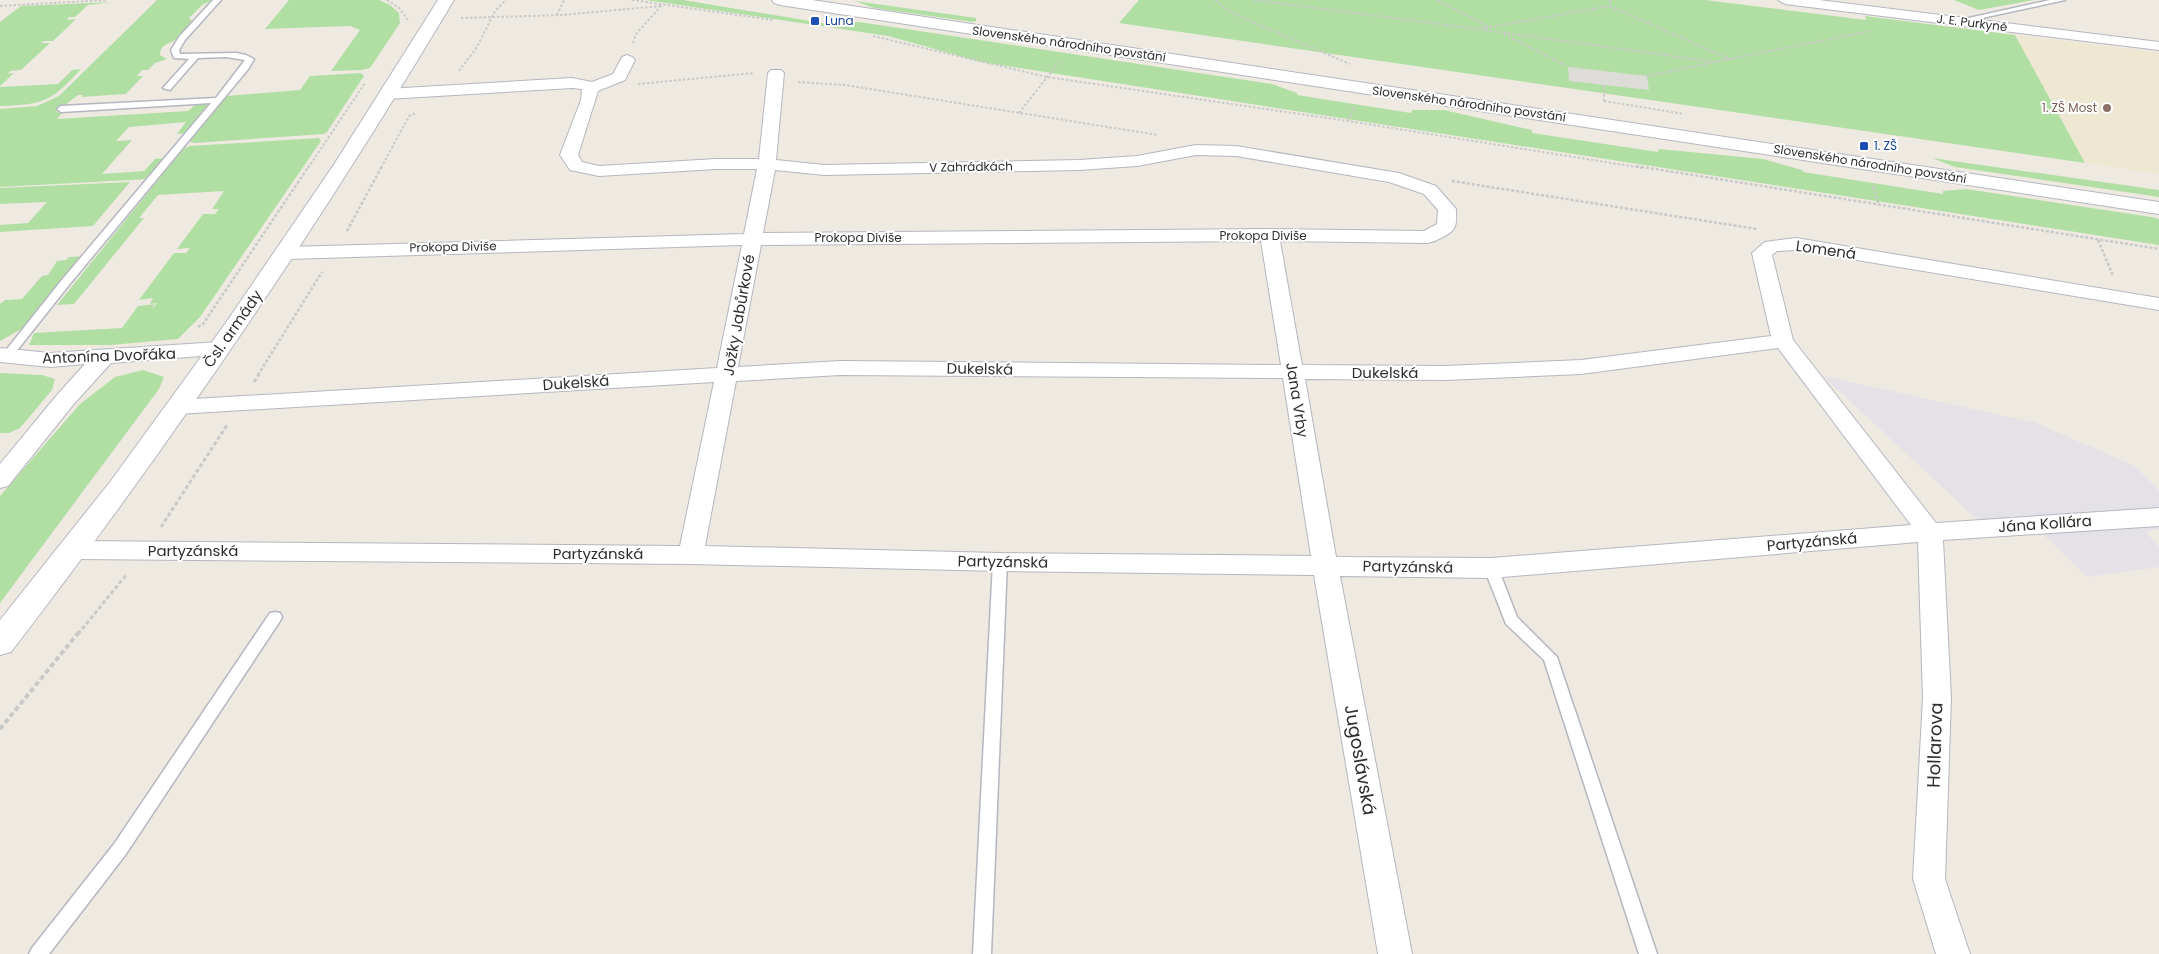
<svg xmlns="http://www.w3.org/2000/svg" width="2159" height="954" font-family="Poppins,sans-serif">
<rect width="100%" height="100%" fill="#eeeae2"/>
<polygon fill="#e4e1e7" points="1823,376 2036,423 2135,466 2159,491 2159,529 2146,532 2159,547 2159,567 2087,577 2044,535 1995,536"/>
<polygon fill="#eee8d3" points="2015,35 2159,52 2159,174 2085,163"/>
<g fill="#b1dfa3">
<path d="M157 0H212L202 5 189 18 192 21C187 27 182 34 176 39 169 45 161 43 160 55L167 59 155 63 148 70H142L137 76H143L126 94 81 97 83 95H78L56 112 62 113 57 119 188 111 195 105H207V107L187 133 177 134 186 122 129 127 116 141 132 140 102 174 144 171 155 159 166 158 149 179 0 187V109L37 106 59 96Z"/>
<polygon points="289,0 379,0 390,5 399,13 400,23 370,68 362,70 331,71 360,30 350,26 265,29"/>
<polygon points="646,0 683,0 828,24 830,22 859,22 1272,84 1297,93 1297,95 1411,113 1412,110 1444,110 1532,130 1532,133 1658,152 1659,149 1763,159 1802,170 1803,172 1943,194 1943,191 1966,189 2151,217 2159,219 2159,245 981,62 888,36"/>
<polygon points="1139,0 1705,0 1866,20 1865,16 2015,35 2085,163 1119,23"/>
<polygon points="1954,0 2034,0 1979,10"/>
<polygon points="855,1 976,18 976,21 973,22 874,8"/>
<polygon points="113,2 88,5 75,17 69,17 67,20 76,19 53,41 44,41 41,43 50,43 21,70 10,71 8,74 14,73 0,86 0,22 21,6"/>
<path d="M81 69C50 103 44 104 0 106V87L58 84 72 70Z"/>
<polygon points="361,73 364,76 327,132 324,134 194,143 189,141 227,96 300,90 310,76"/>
<polygon points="319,138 321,141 200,317 178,339 111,345 29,345 34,333 122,328 138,306 155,304 152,307 154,307 157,303 150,304 153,298 139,300 174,253 186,253 190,248 177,249 203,214 215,214 219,209 212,209 224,191 158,195 139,218 144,218 74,304 57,305 183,149 190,146"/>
<polygon points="1932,158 2159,190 2159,197 1955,167"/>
<polygon points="130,182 93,226 0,232 0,225 28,223 47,202 0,204 0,188"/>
<polygon points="87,256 30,324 0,341 0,304 5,300 22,299 42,276 48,275 57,261 66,260 69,257"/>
<polygon points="143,370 164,377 159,389 0,603 0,496 80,404 115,377"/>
<polygon points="0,373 42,375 55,379 52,390 20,428 9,433 0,433"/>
</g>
<polygon fill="#dedcd8" points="1568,67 1647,76 1649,90 1569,81"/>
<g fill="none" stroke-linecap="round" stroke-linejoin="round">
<g stroke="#b5b6c0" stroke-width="3">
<g id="service">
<polygon points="213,0 221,0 185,40 179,50 180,54 236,53 246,55 254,59 249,68 69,285 11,358 3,358 1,356 3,354 61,281 211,103 61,112 57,109 61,106 216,98 245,60 226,57 198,58 170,90 163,88 189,59 174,58 171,50 179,37"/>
<polygon points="2050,0 2065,0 1959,23 1955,21"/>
<polygon points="1000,557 1005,558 1007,562 991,954 973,954 993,562 995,558"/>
<polygon points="1491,563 1496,564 1498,568 1517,617 1557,657 1657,954 1639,954 1544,660 1506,624 1484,568 1486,564"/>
<polygon points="275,612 280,613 282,617 280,621 126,854 49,954 29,954 32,948 114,844 270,613"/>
</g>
</g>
<g stroke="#b5b6c0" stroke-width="2">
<g id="minor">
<polygon points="1778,0 1819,0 2159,42 2159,50 1785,4"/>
<path d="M627 55 632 57 635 60 625 80 598 91 578 155 582 162 599 166 716 159H759L768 73 771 70H781L784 73 776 160 824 165 1079 160 1137 156 1196 145 1236 146 1399 173 1436 186 1456 209C1456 214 1457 221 1455 226 1453 234 1436 241 1428 243L1280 241 1302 365 1445 366 1581 360 1771 336 1752 253 1765 242 1796 238 2159 298V310L1796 250 1777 251 1772 255 1793 340 1936 523 2159 508V526L1943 540 1951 698 1945 879 1970 954H1936L1913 879 1923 698 1918 542 1491 578 1340 576 1412 954H1378L1314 575 1000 571 691 564 75 559 66 557 62 550 66 543 75 541 680 546 714 382 177 414 169 412 166 407 169 402 177 400 717 368 742 245 288 259 281 257 278 253 281 249 288 247 744 234 757 169H716L599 176 570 170 560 155 581 100 582 89 572 88 387 99 381 97 379 94 381 91 387 89 572 78 592 82 613 74 622 57ZM1196 155 1236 156 1389 182 1424 194 1438 210 1437 224 1424 231 1270 229 763 233 775 170 824 175 1079 170 1137 166ZM1261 241 1281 365 840 361 738 367 761 245ZM1778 348 1911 525 1491 558 1336 557 1305 379 1445 380 1581 374ZM840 375 1283 378 1311 556 1000 553 705 546 736 381Z"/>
<polygon points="219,342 226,344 230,349 226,354 111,363 73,405 8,486 0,488 0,464 57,395 85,364 50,367 0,362 0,348 50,353"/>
</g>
</g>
<g stroke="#b5b6c0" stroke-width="2">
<g id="tertiary">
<path d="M438 0H454C319 226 172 443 11 652L0 655V620L110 482 225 324 333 166Z"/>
<polygon points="772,0 812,0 2159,202 2159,214 780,5 774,3"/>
</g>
</g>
<g stroke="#c9c9c9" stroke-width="2" stroke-dasharray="2.5 2" stroke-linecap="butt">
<polyline points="387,0 399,8 408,20"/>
<polyline points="632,0 773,20"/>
<polyline points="1215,0 1232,13 1350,64"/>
<polyline points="1254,0 1478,29"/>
<polyline points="1437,0 1489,27"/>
<polyline points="1610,0 1610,6"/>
<polyline points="0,6 106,0"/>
<polygon points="1610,6 1729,59 1715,62 1478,29"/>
<polyline points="557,15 564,0"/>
<polyline points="461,18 562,15 661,6"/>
<polyline points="1504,34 1568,67"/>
<polyline points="873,36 1047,77 1348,121 1643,168"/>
<polyline points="633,43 636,34 662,5"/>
<polyline points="1729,59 1871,31"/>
<polyline points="459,71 477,47 495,11 506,0"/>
<polyline points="1647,76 1715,62"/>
<polyline points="798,82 845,85 1158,135"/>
<polyline points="638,84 754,73"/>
<polyline points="1604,85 1604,101"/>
<polyline points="1604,101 1684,114"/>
<polyline points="1019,113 1059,62"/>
<polyline points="1348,121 1355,105"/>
<polyline points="308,168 365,83"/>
<polyline points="381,168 409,116 416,113"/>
</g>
<g stroke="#c9c9c9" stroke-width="2.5" stroke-dasharray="3 2" stroke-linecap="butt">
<polyline points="1636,166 2159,249"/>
<polyline points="1452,181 1757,229"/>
<polyline points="1873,186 1879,205"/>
<polyline points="347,231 382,166"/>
<polyline points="2098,240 2113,276"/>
<polyline points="198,327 203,324 309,166"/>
<polyline points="258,375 322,272"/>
</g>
<g stroke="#c9c9c9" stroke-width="3" stroke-dasharray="4 2.5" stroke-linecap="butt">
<polyline points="254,382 259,374"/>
<polyline points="161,527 227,425"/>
<polyline points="78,634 127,574"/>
</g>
<polyline stroke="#c9c9c9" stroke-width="4" stroke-dasharray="5 3" stroke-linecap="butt" points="0,729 79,632"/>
<use href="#service" fill="#fff" fill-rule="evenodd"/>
<use href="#minor" fill="#fff" fill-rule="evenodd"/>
<use href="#tertiary" fill="#fff" fill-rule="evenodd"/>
</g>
<g fill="#1a4fb4" stroke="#fff" stroke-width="2">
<rect x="810" y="16" width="10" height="10" rx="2.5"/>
<rect x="1859" y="141" width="10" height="10" rx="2.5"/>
</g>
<circle fill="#8d6e63" stroke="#fff" stroke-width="2" cx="2107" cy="108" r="5"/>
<g text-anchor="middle" stroke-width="4" stroke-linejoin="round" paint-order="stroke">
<g font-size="12" fill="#164399" stroke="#fff" text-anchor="start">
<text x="825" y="25">Luna</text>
<text x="1874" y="150">1. ZŠ</text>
</g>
<g font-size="12" fill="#2e2e2e" stroke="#fff">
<text transform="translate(1972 23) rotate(7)" y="4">J. E. Purkyně</text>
<text transform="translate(1069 44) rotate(8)" y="4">Slovenského národního povstání</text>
<text transform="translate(1469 104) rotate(8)" y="4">Slovenského národního povstání</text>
<text transform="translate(1870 164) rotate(9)" y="4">Slovenského národního povstání</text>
<text transform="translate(971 167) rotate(-1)" y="4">V Zahrádkách</text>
<text x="1263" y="240">Prokopa Diviše</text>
<text x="858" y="242">Prokopa Diviše</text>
<text transform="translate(453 247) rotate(-1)" y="4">Prokopa Diviše</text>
</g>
<g font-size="12" fill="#785e54" stroke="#fff" text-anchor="end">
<text x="2097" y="112">1. ZŠ Most</text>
</g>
<g font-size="15" fill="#2e2e2e" stroke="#fff">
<text transform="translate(1826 250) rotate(8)" y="5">Lomená</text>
<text transform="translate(739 315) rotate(-80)" y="5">Jožky Jabůrkové</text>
<text transform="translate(233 329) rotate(-55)" y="5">Čsl. armády</text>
<text transform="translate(109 356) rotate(-2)" y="5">Antonína Dvořáka</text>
<text transform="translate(980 369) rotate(1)" y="5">Dukelská</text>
<text x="1385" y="378">Dukelská</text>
<text transform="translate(576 383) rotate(-4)" y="5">Dukelská</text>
<text transform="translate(1297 400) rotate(81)" y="5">Jana Vrby</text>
<text transform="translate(2045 524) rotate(-4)" y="5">Jána Kollára</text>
<text transform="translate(1812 542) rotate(-5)" y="5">Partyzánská</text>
<text x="193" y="556">Partyzánská</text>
<text x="598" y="559">Partyzánská</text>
<text transform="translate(1003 562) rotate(1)" y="5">Partyzánská</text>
<text transform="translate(1408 567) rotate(1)" y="5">Partyzánská</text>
</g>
<g font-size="18" fill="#2e2e2e" stroke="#fff">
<text transform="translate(1935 745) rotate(-88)" y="6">Hollarova</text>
<text transform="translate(1360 760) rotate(80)" y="6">Jugoslávská</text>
</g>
</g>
</svg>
